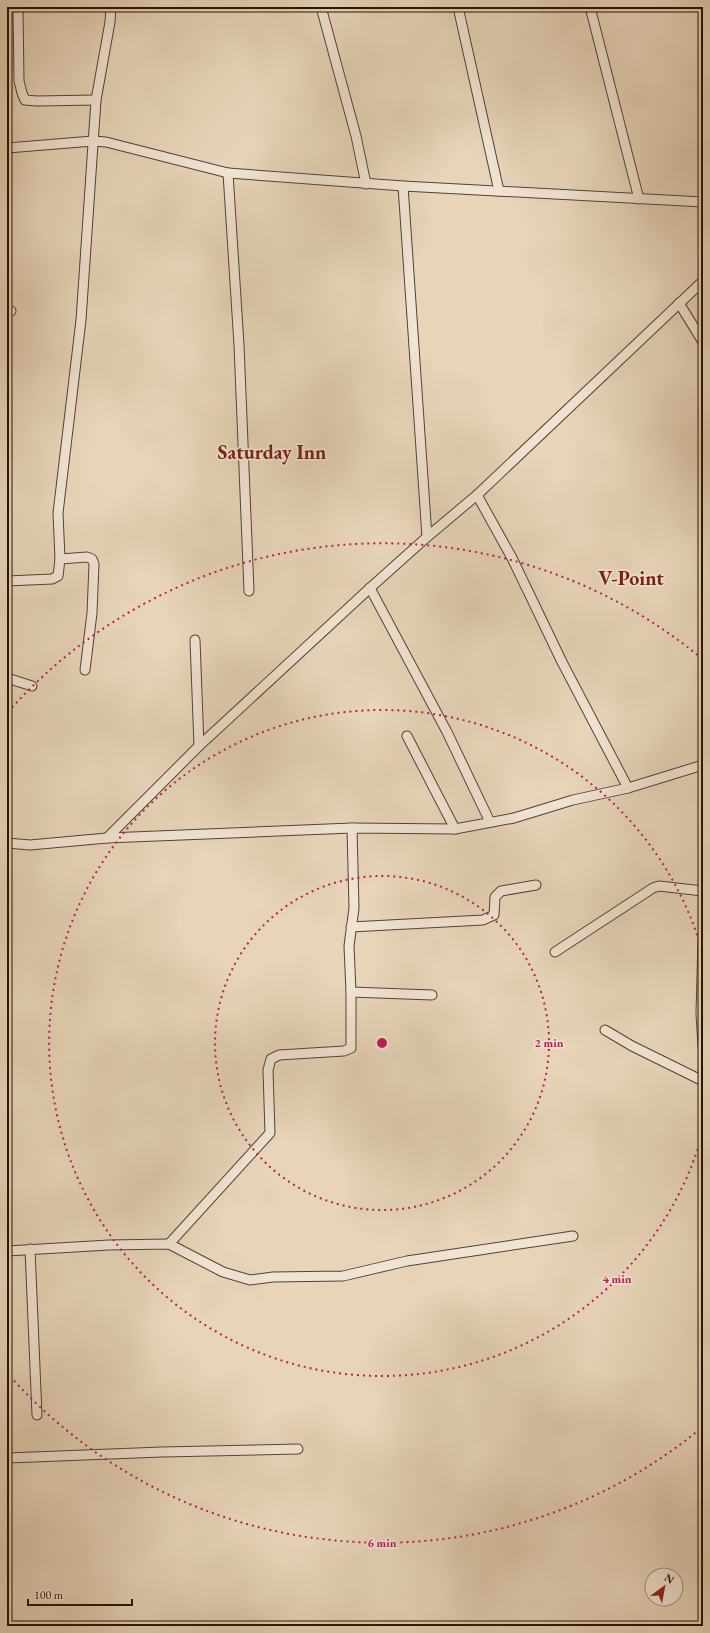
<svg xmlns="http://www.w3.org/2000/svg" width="710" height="1633" font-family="'EB Garamond',serif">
<rect width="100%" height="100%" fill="#e7d4b9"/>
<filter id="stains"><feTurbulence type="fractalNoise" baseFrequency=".005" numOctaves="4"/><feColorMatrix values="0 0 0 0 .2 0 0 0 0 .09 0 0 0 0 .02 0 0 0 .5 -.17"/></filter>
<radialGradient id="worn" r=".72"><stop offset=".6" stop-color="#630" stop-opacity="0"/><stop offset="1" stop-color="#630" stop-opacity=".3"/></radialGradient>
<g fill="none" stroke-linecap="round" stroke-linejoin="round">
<g stroke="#56422e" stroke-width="11">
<g id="minor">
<polyline points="18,7 19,81 22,93 25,100 37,101 96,100"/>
<polyline points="321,7 356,136 366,184"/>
<polyline points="458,7 499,191"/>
<polyline points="590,7 639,199"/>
<polyline points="7,148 93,141 106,142 228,173 403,186 703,202"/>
<polyline points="228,173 239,345 249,591"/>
<polyline points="403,186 427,537"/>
<polyline points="679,303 703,342"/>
<polyline points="7,311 11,311"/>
<polyline points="477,495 512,558 562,662 628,788"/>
<polyline points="60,559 58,513 81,320 96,100 110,22 111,7"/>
<polyline points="7,581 52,579 58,576 60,559 87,557 92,559 94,564 92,613 85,670"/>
<polyline points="370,588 447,732 490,822"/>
<polyline points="195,640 199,746"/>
<polyline points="7,678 32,686"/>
<polyline points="407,736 455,829"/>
<polyline points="352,828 354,908 349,946 351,992 432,995"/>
<polyline points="107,838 199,746 370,588 427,537 477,495 703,281"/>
<polyline points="7,843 30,845 107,838 352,828 455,829 514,818 573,800 628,788 703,765"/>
<polyline points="351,927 483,920 494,915 495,897 501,891 536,885"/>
<polyline points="703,939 701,1014 703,1045"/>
<polyline points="555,952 653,888 659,886 703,891"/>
<polyline points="605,1030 632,1046 703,1081"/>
<polyline points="169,1244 270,1133 268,1070 271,1059 279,1055 344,1051 351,1048 351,992"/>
<polyline points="30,1249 37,1415"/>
<polyline points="7,1251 109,1245 169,1244 223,1272 250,1280 273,1277 343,1276 407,1261 573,1236"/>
<polyline points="7,1458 162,1452 298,1449"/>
</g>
</g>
<use href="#minor" stroke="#efe3d2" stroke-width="9"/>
</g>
<g fill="none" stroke="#c2185b" stroke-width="2" stroke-dasharray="2 4">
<circle cx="382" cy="1043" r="167"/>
<path d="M703 1132A333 333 0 1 1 703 954"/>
<path d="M700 1429A500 500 0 0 1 8 1374M8 712A500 500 0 0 1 700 657"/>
</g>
<g text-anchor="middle" stroke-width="3.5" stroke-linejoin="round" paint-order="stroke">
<g font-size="20" font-weight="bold" fill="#7a1f14" stroke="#efe3d2">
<text x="272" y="459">Saturday Inn</text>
<text x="631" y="585">V-Point</text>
</g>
</g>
<circle cx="382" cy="1043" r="6" fill="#c2185b" stroke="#efe3d2" stroke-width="2"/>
<g font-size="12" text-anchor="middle" font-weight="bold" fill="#c2185b" stroke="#efe3d2" stroke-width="3.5" stroke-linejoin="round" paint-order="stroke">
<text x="549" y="1047">2 min</text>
<text x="617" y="1283">4 min</text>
<text x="382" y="1547">6 min</text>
</g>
<rect width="710" height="1633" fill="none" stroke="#e7d4b9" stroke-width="24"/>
<rect x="8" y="8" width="694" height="1617" fill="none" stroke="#261200" stroke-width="2"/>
<rect x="12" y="12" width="686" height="1609" fill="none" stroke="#261200"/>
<g transform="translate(664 1587) rotate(32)"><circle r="19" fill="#efe3d2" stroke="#9f8f7e"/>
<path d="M0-3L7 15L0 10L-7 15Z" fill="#8f2418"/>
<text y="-6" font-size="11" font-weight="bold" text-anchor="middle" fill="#261200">N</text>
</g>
<path d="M28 1599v6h104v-6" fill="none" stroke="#261200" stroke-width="2"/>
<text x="34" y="1599" font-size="12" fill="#261200" stroke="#efe3d2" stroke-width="3" paint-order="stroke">100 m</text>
<rect width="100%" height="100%" filter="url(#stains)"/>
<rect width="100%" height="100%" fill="url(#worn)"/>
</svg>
